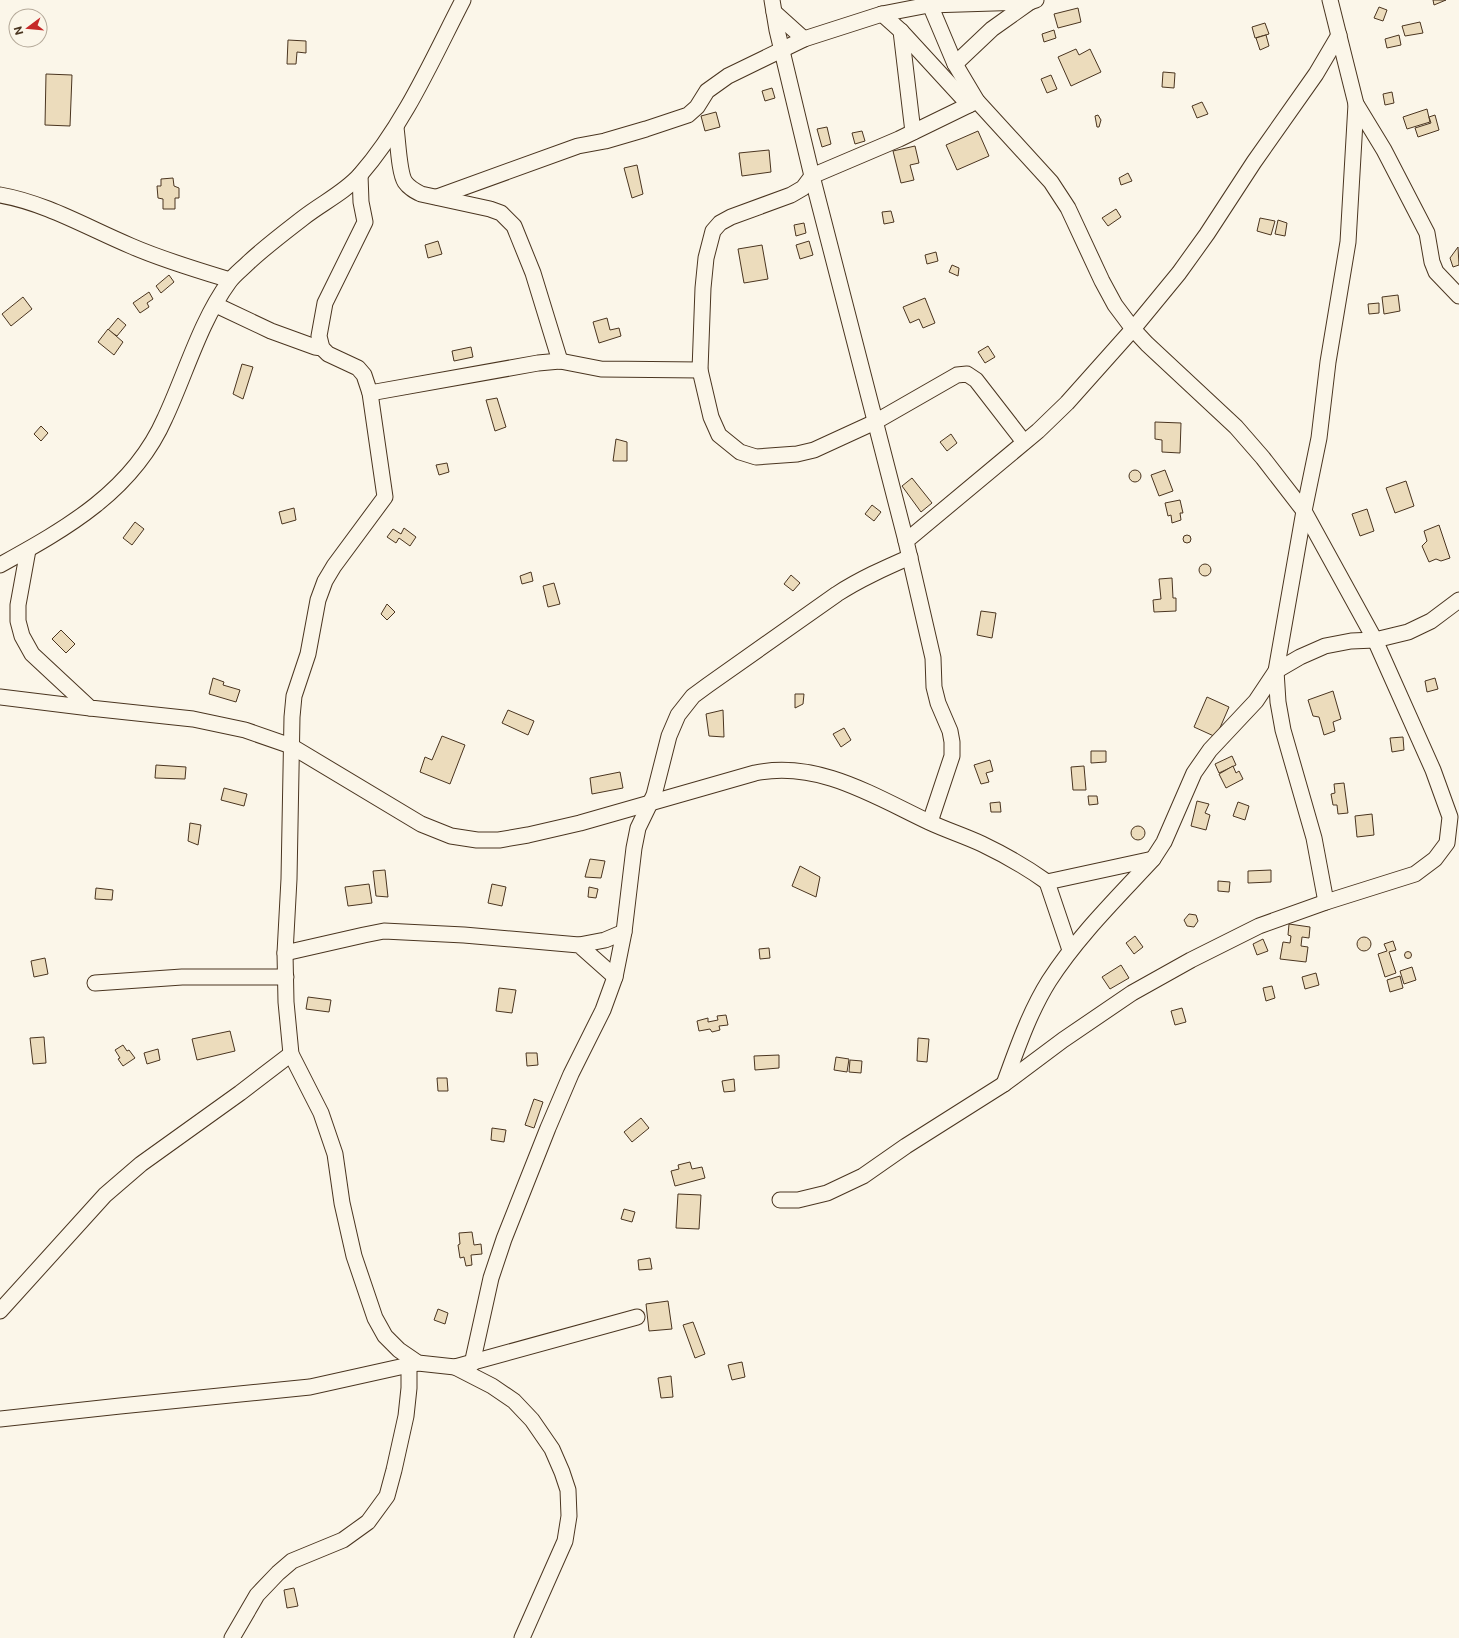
<svg xmlns="http://www.w3.org/2000/svg" width="1459" height="1638" font-family="'Public Sans',sans-serif">
<rect width="100%" height="100%" fill="#fbf6e9"/>
<g fill="#ecdcbc" stroke="#4a3520">
<polygon points="1433,0 1446,0 1434,5"/>
<polygon points="1379,7 1387,10 1383,21 1374,18"/>
<polygon points="1078,8 1081,22 1058,28 1054,14"/>
<polygon points="1420,22 1423,33 1405,36 1402,26"/>
<polygon points="1265,23 1269,34 1255,38 1252,27"/>
<polygon points="1054,30 1056,38 1044,42 1042,34"/>
<polygon points="1266,35 1269,46 1260,50 1256,38"/>
<polygon points="1399,35 1401,45 1387,48 1385,39"/>
<polygon points="288,40 306,41 306,53 297,52 296,64 287,64"/>
<polygon points="1076,49 1079,55 1090,49 1101,72 1071,86 1058,57"/>
<polygon points="1163,72 1175,73 1174,88 1162,87"/>
<polygon points="46,74 72,75 70,126 45,125"/>
<polygon points="1051,75 1057,89 1047,93 1041,79"/>
<polygon points="772,88 775,98 765,101 762,91"/>
<polygon points="1392,92 1394,103 1385,105 1383,94"/>
<polygon points="1202,102 1208,114 1197,118 1192,106"/>
<polygon points="1427,109 1430,122 1407,129 1403,117"/>
<polygon points="716,112 720,127 705,131 701,116"/>
<polygon points="1098,115 1101,120 1099,127 1097,127 1095,116"/>
<polygon points="1435,115 1439,130 1418,137 1415,128 1431,123 1429,117"/>
<polygon points="827,127 831,144 822,147 817,129"/>
<polygon points="862,131 865,141 855,144 852,133"/>
<polygon points="978,131 989,156 957,170 946,145"/>
<polygon points="915,146 919,163 910,165 914,180 901,183 893,151"/>
<polygon points="769,150 771,172 742,176 739,153"/>
<polygon points="637,165 643,194 632,198 624,168"/>
<polygon points="1128,173 1132,181 1121,185 1119,178"/>
<polygon points="173,178 174,186 179,188 179,198 175,198 175,209 163,209 163,199 158,198 157,186 161,186 161,179"/>
<polygon points="1116,209 1121,217 1108,226 1102,218"/>
<polygon points="891,211 894,222 884,224 882,212"/>
<polygon points="1260,218 1275,221 1271,235 1257,231"/>
<polygon points="1278,220 1287,223 1285,236 1275,234"/>
<polygon points="804,223 806,233 796,236 794,225"/>
<polygon points="438,241 442,254 428,258 425,245"/>
<polygon points="809,241 813,255 800,259 796,245"/>
<polygon points="762,245 768,279 744,283 738,249"/>
<polygon points="1458,247 1459,265 1453,267 1450,258"/>
<polygon points="936,252 938,261 927,264 925,255"/>
<polygon points="952,265 959,268 958,276 949,272"/>
<polygon points="169,275 174,282 161,293 156,286"/>
<polygon points="149,292 153,299 147,303 149,307 140,313 133,303"/>
<polygon points="1398,295 1400,311 1384,314 1382,297"/>
<polygon points="23,297 32,309 11,326 2,314"/>
<polygon points="925,298 935,323 923,328 919,319 910,323 903,307"/>
<polygon points="1379,303 1379,313 1369,314 1368,304"/>
<polygon points="118,318 126,325 117,336 108,330"/>
<polygon points="607,318 610,330 619,328 621,336 599,343 593,322"/>
<polygon points="108,329 123,342 114,355 98,342"/>
<polygon points="988,346 995,357 985,363 978,352"/>
<polygon points="471,347 473,357 454,361 452,351"/>
<polygon points="242,364 253,367 243,399 233,394"/>
<polygon points="497,398 506,427 495,431 486,400"/>
<polygon points="1155,422 1181,423 1180,453 1162,452 1162,440 1155,439"/>
<polygon points="41,426 48,433 41,441 34,434"/>
<polygon points="951,434 957,443 947,451 940,442"/>
<polygon points="616,439 627,442 627,461 613,461"/>
<polygon points="447,463 449,472 439,475 436,465"/>
<circle cx="1135" cy="476" r="6"/>
<polygon points="1165,470 1173,491 1159,496 1151,475"/>
<polygon points="912,478 932,503 921,512 902,486"/>
<polygon points="1406,481 1414,506 1395,513 1386,488"/>
<polygon points="1180,500 1183,513 1180,513 1181,520 1172,523 1171,515 1168,516 1165,503"/>
<polygon points="872,505 881,512 874,521 865,514"/>
<polygon points="294,508 296,520 282,524 279,512"/>
<polygon points="1367,509 1374,531 1360,536 1352,514"/>
<polygon points="135,522 144,529 132,545 123,538"/>
<polygon points="1439,525 1450,558 1441,561 1436,559 1429,562 1422,546 1427,541 1424,531"/>
<polygon points="404,528 416,537 410,546 399,538 396,543 387,537 393,529 401,534"/>
<circle cx="1187" cy="539" r="4"/>
<circle cx="1205" cy="570" r="6"/>
<polygon points="531,572 533,581 522,584 520,576"/>
<polygon points="791,575 800,583 793,591 784,584"/>
<polygon points="1172,578 1173,598 1176,598 1176,611 1154,612 1153,600 1161,599 1159,579"/>
<polygon points="554,583 560,604 548,607 543,586"/>
<polygon points="387,604 395,612 387,620 381,614"/>
<polygon points="981,611 996,613 992,638 977,635"/>
<polygon points="61,630 75,644 66,653 52,639"/>
<polygon points="213,678 224,682 223,685 240,690 236,702 209,694"/>
<polygon points="1435,678 1438,689 1427,692 1425,681"/>
<polygon points="1333,691 1341,719 1333,722 1335,731 1324,735 1319,717 1313,716 1308,700"/>
<polygon points="795,694 804,694 803,704 795,708"/>
<polygon points="1207,697 1229,707 1216,737 1194,727"/>
<polygon points="508,710 534,721 528,735 502,723"/>
<polygon points="723,710 724,737 709,736 706,714"/>
<polygon points="844,728 851,740 841,747 833,734"/>
<polygon points="442,736 465,745 450,784 420,772 425,757 432,760"/>
<polygon points="1403,737 1404,750 1392,752 1390,738"/>
<polygon points="1091,751 1106,751 1106,762 1091,763"/>
<polygon points="1232,756 1236,765 1219,773 1215,764"/>
<polygon points="990,760 993,771 986,773 989,782 981,784 974,765"/>
<polygon points="156,765 186,767 185,779 155,778"/>
<polygon points="1084,766 1086,790 1073,790 1071,767"/>
<polygon points="1233,766 1236,773 1239,771 1243,779 1226,788 1219,774"/>
<polygon points="620,772 623,788 592,794 590,778"/>
<polygon points="1344,783 1348,813 1338,814 1337,805 1333,805 1331,794 1335,793 1334,784"/>
<polygon points="224,788 247,794 244,806 221,800"/>
<polygon points="1088,796 1097,796 1098,804 1089,805"/>
<polygon points="1197,801 1209,804 1205,813 1210,815 1206,830 1191,826"/>
<polygon points="1000,802 1001,812 991,812 990,803"/>
<polygon points="1238,802 1249,806 1245,820 1233,816"/>
<polygon points="1372,814 1374,835 1357,837 1355,816"/>
<polygon points="190,823 201,825 198,845 188,841"/>
<circle cx="1138" cy="833" r="7"/>
<polygon points="590,859 605,861 601,878 585,877"/>
<polygon points="800,866 820,877 816,897 792,886"/>
<polygon points="385,870 388,897 376,896 373,871"/>
<polygon points="1271,870 1271,882 1248,883 1248,871"/>
<polygon points="1218,881 1230,882 1229,892 1218,891"/>
<polygon points="369,884 372,903 348,906 345,887"/>
<polygon points="492,884 506,887 502,906 488,903"/>
<polygon points="589,887 598,889 596,898 588,897"/>
<polygon points="96,888 113,890 112,900 95,899"/>
<polygon points="1189,914 1196,915 1198,921 1194,927 1187,926 1184,920"/>
<polygon points="1289,924 1310,927 1309,938 1302,937 1301,946 1308,947 1306,962 1280,959 1283,942 1290,943 1291,936 1288,935"/>
<polygon points="1135,936 1143,947 1134,954 1126,943"/>
<circle cx="1364" cy="944" r="7"/>
<polygon points="1263,939 1268,951 1257,955 1253,944"/>
<polygon points="1393,941 1396,950 1389,952 1396,973 1385,977 1378,954 1387,951 1384,944"/>
<polygon points="769,948 770,958 760,959 759,949"/>
<circle cx="1408" cy="955" r="3.5"/>
<polygon points="45,958 48,974 34,977 31,961"/>
<polygon points="1121,965 1129,978 1110,989 1102,977"/>
<polygon points="1412,967 1416,980 1404,984 1400,971"/>
<polygon points="1316,973 1319,985 1305,989 1302,977"/>
<polygon points="1400,976 1403,988 1390,992 1387,980"/>
<polygon points="1272,986 1275,998 1266,1001 1263,988"/>
<polygon points="499,988 516,990 512,1013 496,1011"/>
<polygon points="308,997 331,1000 329,1012 306,1009"/>
<polygon points="1182,1008 1186,1022 1175,1025 1171,1011"/>
<polygon points="726,1015 728,1025 719,1026 720,1030 712,1032 710,1029 699,1031 697,1021 708,1018 708,1022 718,1020 717,1016"/>
<polygon points="230,1031 235,1051 197,1060 192,1039"/>
<polygon points="44,1037 46,1063 33,1064 30,1038"/>
<polygon points="918,1038 929,1039 927,1062 917,1061"/>
<polygon points="123,1045 127,1051 129,1050 135,1058 123,1066 118,1059 120,1058 115,1050"/>
<polygon points="158,1049 160,1060 147,1064 144,1053"/>
<polygon points="526,1053 537,1053 538,1065 527,1066"/>
<polygon points="779,1055 779,1068 755,1070 754,1056"/>
<polygon points="836,1057 849,1059 847,1072 834,1070"/>
<polygon points="850,1060 862,1061 861,1073 849,1072"/>
<polygon points="437,1078 447,1078 448,1091 438,1091"/>
<polygon points="734,1079 735,1091 724,1092 722,1081"/>
<polygon points="534,1099 543,1102 534,1128 525,1125"/>
<polygon points="641,1118 649,1128 632,1142 624,1132"/>
<polygon points="492,1128 506,1130 504,1142 491,1140"/>
<polygon points="690,1162 692,1169 702,1167 705,1178 675,1186 671,1171 679,1169 678,1165"/>
<polygon points="678,1194 701,1195 699,1229 676,1228"/>
<polygon points="624,1209 635,1212 632,1222 621,1219"/>
<polygon points="472,1232 474,1245 481,1244 482,1254 471,1255 472,1265 466,1266 464,1257 460,1258 458,1245 460,1244 459,1233"/>
<polygon points="650,1258 652,1269 639,1270 638,1260"/>
<polygon points="668,1301 672,1329 649,1331 646,1304"/>
<polygon points="438,1309 448,1313 445,1324 434,1320"/>
<polygon points="693,1322 705,1354 695,1358 683,1325"/>
<polygon points="742,1362 745,1377 732,1380 728,1365"/>
<polygon points="671,1376 673,1397 661,1398 658,1378"/>
<polygon points="294,1588 298,1606 287,1608 284,1590"/>
</g>
<g fill="none" stroke-linecap="round" stroke-linejoin="round">
<g stroke="#4a3520" stroke-width="17">
<g id="minor">
<polyline points="772,0 777,30 812,176 906,541"/>
<polyline points="1330,0 1356,104 1384,150 1427,233 1432,262 1436,272 1459,296"/>
<polyline points="774,12 804,39"/>
<polyline points="882,14 901,31 969,105"/>
<polyline points="901,31 913,132"/>
<polyline points="955,64 992,29 1030,2"/>
<polyline points="977,101 899,139 812,176 803,188 791,195 731,217 720,223 713,231 706,258 703,288 700,370 711,417 719,435 740,452 756,457 797,454 814,450 875,422 957,375 967,374 976,380 1024,442"/>
<path d="M396 128C398 141 399 173 405 182 409 188 415 191 421 194L490 209 501 213 514 226 533 273 560 361"/>
<polyline points="360,175 361,202 365,222 325,303 319,336 322,348 328,354 358,368 364,375 370,393 385,497 334,566 325,581 318,600 308,654 294,696 292,717 289,879 285,953 286,1002 291,1054 321,1113 335,1154 342,1203 354,1256 375,1318 385,1336 399,1350 418,1363 455,1367 637,1317"/>
<path d="M0 195C46 203 88 228 131 246 163 260 197 270 230 280"/>
<polyline points="437,197 578,146 605,141 646,129 688,115 697,107 707,91 728,76 804,39 882,14 929,5 1030,2 1036,0"/>
<polyline points="216,305 271,331 315,347 322,348"/>
<polyline points="370,393 538,363 560,361 601,369 700,370"/>
<path d="M28 550 18 605V621L22 636 32 654 90 708 193 719 245 730 291 746 421 824 451 836 477 840H499L528 835 580 823 755 773C818 760 874 796 929 822 946 830 965 836 982 844 1005 855 1026 867 1047 882L1153 859"/>
<path d="M0 565C67 528 133 491 165 418 186 373 200 322 229 282 234 275 242 269 248 263 265 247 285 232 303 218 322 203 344 193 360 175 404 125 433 58 463 0"/>
<polyline points="0,697 90,708"/>
<polyline points="930,822 952,756 952,742 950,731 938,703 934,687 933,658 906,541 1038,431 1067,403 1133,329 1179,273 1207,234 1254,162 1316,74 1339,35"/>
<polyline points="1047,882 1070,950"/>
<polyline points="1326,902 1314,838 1283,730 1278,702 1276,671 1304,511 1319,438 1328,362 1348,242 1356,104"/>
<polyline points="579,945 605,940 624,932"/>
<polyline points="285,953 364,935 384,931 464,935 579,945 615,977"/>
<polyline points="95,983 182,977 286,977"/>
<path d="M1004 1084C1017 1049 1029 1013 1049 981 1078 936 1117 898 1153 859L1164 842 1194 773 1210 750 1256 701 1276 671 1300 657 1325 646 1351 641 1375 640 1408 632 1431 621 1459 600"/>
<polyline points="780,1200 798,1200 827,1193 863,1176 906,1146 1004,1084 1063,1040 1132,993 1191,960 1259,926 1326,902 1415,874 1435,859 1447,843 1450,817 1433,770 1375,640 1304,511 1263,458 1236,427 1147,344 1133,329 1115,305 1102,281 1068,208 1051,182 977,101 955,64 928,0"/>
<polyline points="0,1311 105,1195 141,1164 240,1093 291,1054"/>
<path d="M472 1364 491 1278 504 1239 548 1128 571 1074 603 1010 615 977 624 932 634 848 638 828 654 795 669 736 678 715 693 696 708 685 837 594C860 579 885 568 910 557"/>
<polyline points="455,1367 492,1386 514,1401 532,1420 552,1449 562,1472 568,1490 569,1516 565,1541 522,1638"/>
<polyline points="0,1419 120,1406 310,1387 418,1363"/>
<polyline points="232,1638 257,1595 278,1573 292,1561 343,1540 368,1522 387,1496 394,1470 406,1416 409,1388 409,1365"/>
</g>
</g>
<use href="#minor" stroke="#fbf6e9" stroke-width="15"/>
</g>
<g transform="translate(28 28) rotate(254)"><circle r="19" fill="#fbf6e9" stroke="#b4a999"/>
<path d="M0-3L7 15L0 10L-7 15Z" fill="#c62828"/>
<text y="-6" font-size="11" font-weight="bold" text-anchor="middle" fill="#4a3520">N</text>
</g>
</svg>
